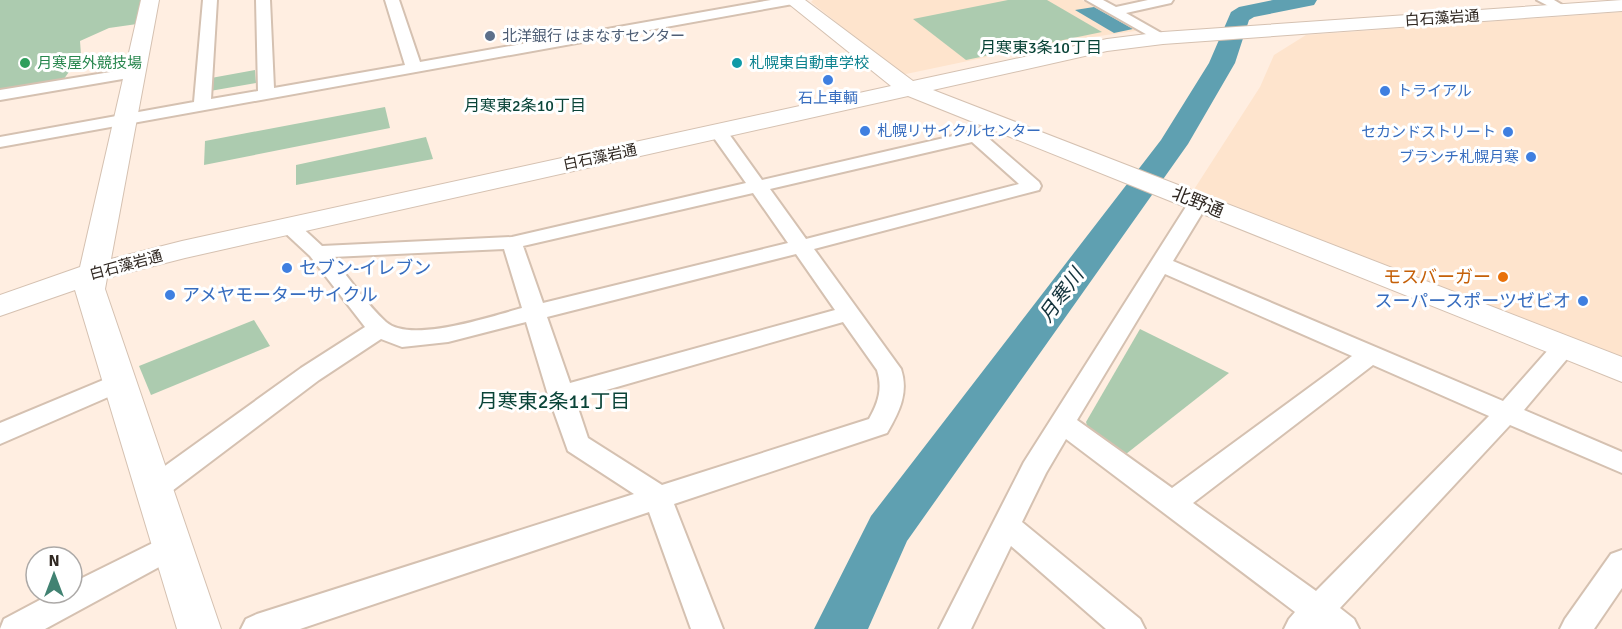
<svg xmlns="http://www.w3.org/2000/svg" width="1622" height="629" font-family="Signika,'Noto Sans JP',sans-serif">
<rect width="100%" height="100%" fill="#ffeee1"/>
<g fill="#fee4cd">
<polygon points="813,0 1082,0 1136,29 1135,31 1064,41 906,74 900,73 811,2"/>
<polygon points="1622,12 1622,357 1193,191 1260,87 1274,55 1306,35"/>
</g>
<g fill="#accbaf">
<polygon points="0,0 142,0 137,24 109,28 80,41 81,55 61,83 0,93"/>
<polygon points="1008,0 1047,0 1102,32 966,60 913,19"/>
<polygon points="255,70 256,83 210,91 211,78"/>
<polygon points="385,107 390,128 204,165 205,141"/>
<polygon points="426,137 433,159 296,185 296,165"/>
<polygon points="254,320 270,346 151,395 139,366"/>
<polygon points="1140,329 1229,373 1126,454 1088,429 1086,422"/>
</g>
<polygon fill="#5fa0b1" points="1094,7 1133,29 1114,33 1075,10"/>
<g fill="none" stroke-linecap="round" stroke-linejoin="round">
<polygon fill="#5fa0b1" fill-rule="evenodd" points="1273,0 1317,0 1314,5 1254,17 1249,20 1235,63 1188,144 907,541 868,629 814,629 871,516 1161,140 1209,63 1231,12 1239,7"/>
<g stroke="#d5c1b1" stroke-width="4">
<g id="street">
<polygon points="203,0 217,0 211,99 258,91 256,0 270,0 274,88 405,65 385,0 399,0 420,62 771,0 800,0 793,4 0,147 0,137 194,102"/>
<polygon points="1086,0 1103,0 1116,7 1148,0 1173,0 1171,3 1126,13 1170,38 1168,41 1158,41"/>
<polygon points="1537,0 1554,0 1569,9 1562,13"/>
<polygon points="135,68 143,73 140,76 0,100 0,90"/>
<path d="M989 125 995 126 998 130 987 137 1039 182 1041 186 1039 190 814 249 901 369C909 393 899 412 887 433L674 504 723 629H691L649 512 300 629H241L246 619 257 614 634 494 568 451 548 395 526 322 448 342 402 347 381 339 319 380 164 497 154 500 144 497 140 489 144 481 301 368 365 327 310 256 282 230 279 226 282 222H296L322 246 512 237 746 183 709 131 712 127H724L762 180 970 132ZM972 142 1019 184 806 239 770 189ZM753 193 788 243 543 303 523 246ZM504 249 522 308C492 316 410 344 386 322 367 305 349 278 332 257ZM796 254 835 310 570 383 547 317ZM843 322 877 370C883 389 878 403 869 419L662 485 588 438 575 399Z"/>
<path d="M1199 196 1206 198 1209 202 1173 261 1503 401 1556 341 1564 339 1572 341 1576 347 1572 353 1524 410 1622 452V473L1510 425 1340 608 1354 619 1359 629H1284L1289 619 1295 612 1066 439 1046 473 1022 522 1140 619 1145 629H1106L1011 546 971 629H939L1024 462 1189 202 1192 198ZM1165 274 1352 356 1172 488 1077 420ZM1373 365 1489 416 1316 591 1193 503Z"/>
<polygon points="120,373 129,376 132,382 129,388 0,444 0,423"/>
<polygon points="173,533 183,536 188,545 183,554 45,629 0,629 4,619 53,593 72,593 72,583"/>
<polygon points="1622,550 1622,588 1594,629 1560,629 1565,619 1611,554"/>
</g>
</g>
<g stroke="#d5c1b1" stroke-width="2">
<polygon id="secondary" points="141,0 159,0 111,259 182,241 891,86 784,0 805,0 913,81 1107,39 1163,32 1622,0 1622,11 1163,44 1107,51 933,90 1622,357 1622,382 908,96 185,258 107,278 105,289 221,629 177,629 75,290 0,316 0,295 80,267"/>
</g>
<use href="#street" fill="#fff" fill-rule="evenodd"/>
<use href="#secondary" fill="#fff" fill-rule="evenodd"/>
</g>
<circle fill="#5c6f8a" stroke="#fff" stroke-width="2" cx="490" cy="36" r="6"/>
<circle fill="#2e9e5b" stroke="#fff" stroke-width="2" cx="25" cy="63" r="6"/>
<circle fill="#0f9aa8" stroke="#fff" stroke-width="2" cx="737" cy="63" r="6"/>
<g fill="#3f7fe0" stroke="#fff" stroke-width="2">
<circle cx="828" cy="80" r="6"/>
<circle cx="1385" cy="91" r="6"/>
<circle cx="865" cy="131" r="6"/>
<circle cx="1508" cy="132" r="6"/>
<circle cx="1531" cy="157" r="6"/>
<circle cx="287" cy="268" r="6"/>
<circle cx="170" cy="295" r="6"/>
<circle cx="1583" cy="301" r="6"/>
</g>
<circle fill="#e8710a" stroke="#fff" stroke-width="2" cx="1503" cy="277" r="6"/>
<g text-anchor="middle" stroke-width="6" stroke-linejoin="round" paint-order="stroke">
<g font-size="15" fill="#302822" stroke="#fff">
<text transform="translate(1442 18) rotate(-4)" y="5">白石藻岩通</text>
<text transform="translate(600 157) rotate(-12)" y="5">白石藻岩通</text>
<text transform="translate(126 265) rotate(-15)" y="5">白石藻岩通</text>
</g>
<g font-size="15" fill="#4e5e75" stroke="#fff" text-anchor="start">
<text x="502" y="41">北洋銀行 はまなすセンター</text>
</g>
<g font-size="15" fill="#27864d" stroke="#fff" text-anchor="start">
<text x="37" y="68">月寒屋外競技場</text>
</g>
<g font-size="15" fill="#0d838f" stroke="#fff" text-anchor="start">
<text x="749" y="68">札幌東自動車学校</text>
</g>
<g font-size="15" fill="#366cbe" stroke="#fff" text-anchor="start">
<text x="1397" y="96">トライアル</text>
<text x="828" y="103" text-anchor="middle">石上車輌</text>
<text x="877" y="136">札幌リサイクルセンター</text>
<text x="1496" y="137" text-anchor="end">セカンドストリート</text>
<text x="1519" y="162" text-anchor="end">ブランチ札幌月寒</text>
</g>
<g font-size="16" fill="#0a4438" stroke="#fff">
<text x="1041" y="53">月寒東3条10丁目</text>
<text x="525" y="111">月寒東2条10丁目</text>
</g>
<g font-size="18" fill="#302822" stroke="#fff">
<text transform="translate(1198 202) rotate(22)" y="6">北野通</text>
</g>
<g font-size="18" fill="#366cbe" stroke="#fff" text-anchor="start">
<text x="299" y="274">セブン-イレブン</text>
<text x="182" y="301">アメヤモーターサイクル</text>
<text x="1571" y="307" text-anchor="end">スーパースポーツゼビオ</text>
</g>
<g font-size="18" fill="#c56008" stroke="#fff" text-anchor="end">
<text x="1491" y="283">モスバーガー</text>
</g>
<g font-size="20" font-style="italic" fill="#12323b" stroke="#fff">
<text transform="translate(1061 295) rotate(-54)" y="7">月寒川</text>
</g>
<g font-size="20" fill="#0a4438" stroke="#fff">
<text x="554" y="408">月寒東2条11丁目</text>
</g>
</g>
<g transform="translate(54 575)"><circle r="28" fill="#ffffff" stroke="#aca9a7" stroke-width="1.5"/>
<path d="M0-4.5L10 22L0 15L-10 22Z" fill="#418272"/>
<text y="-9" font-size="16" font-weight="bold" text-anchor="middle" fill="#302822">N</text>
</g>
</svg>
